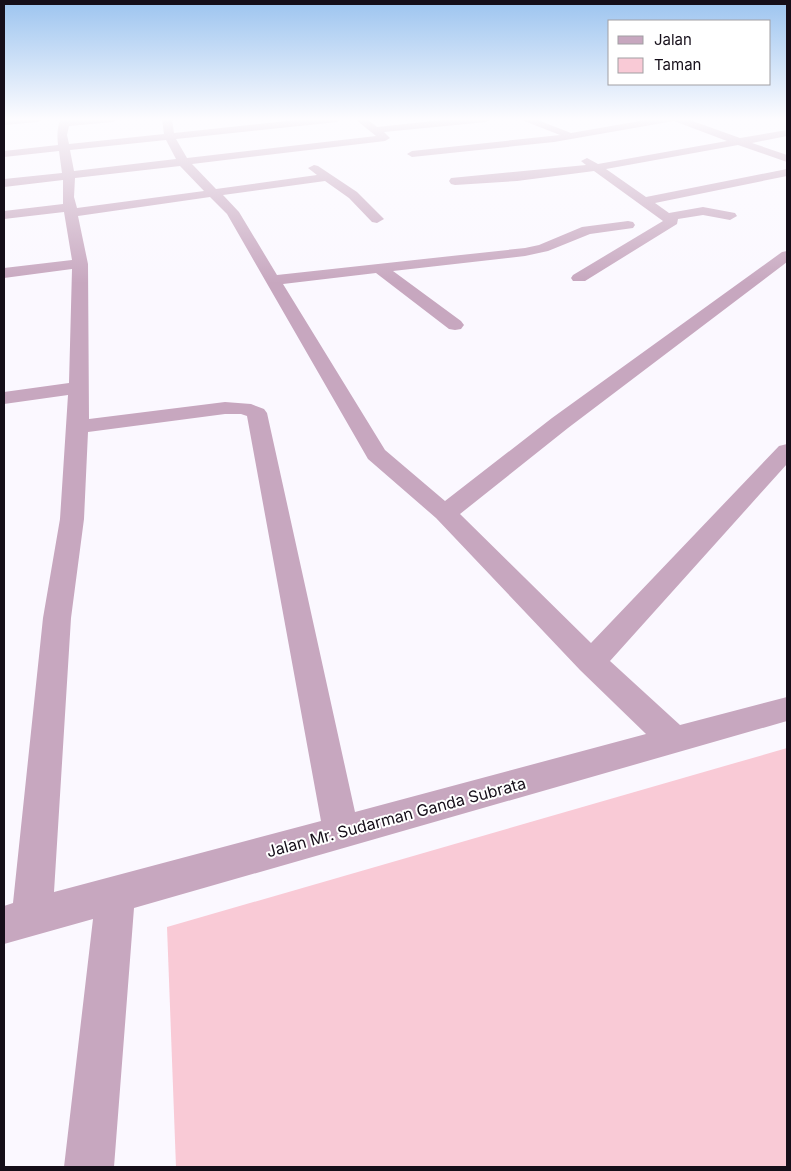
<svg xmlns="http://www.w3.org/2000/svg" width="791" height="1171" font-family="Inter,sans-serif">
<rect width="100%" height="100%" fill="#fbf8ff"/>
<polygon fill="#f9cad6" points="787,748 787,1167 176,1167 167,927"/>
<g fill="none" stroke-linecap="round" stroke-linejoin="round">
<g fill="#c7a7bf" fill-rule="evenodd">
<polygon points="4,119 43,119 38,122 4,125"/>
<path d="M61 119H118L113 122 69 126 67 135 69 144 164 134 162 119H172L174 133 305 119H342L337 122 176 139 187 158 376 136 355 119H367L377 127 452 119H491L486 122 384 132 390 138 385 141 192 164 216 189 317 175 308 168 314 165 318 166 357 192 384 219 377 223 372 222 349 198 325 181 223 195 239 212 277 275 525 248 539 245 582 227 628 221 633 222 635 225 633 228 590 234 548 251 525 256 393 271 461 321 464 325 461 329 455 330 449 329 376 273 283 284 385 450 445 501 552 418 782 252 787 251V262L568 428 460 514 591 643 779 446 787 444V464L610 661 680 725 787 697V721L134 908 114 1167H64L93 919 4 944V906L13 903 43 618 60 519 68 395 4 404V392L69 383 72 269 4 278V268L72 260 64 212 4 219V211L63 204V180L4 187V179L62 173 59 151 4 157V151L58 145C57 136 57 126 61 119ZM166 140 176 159 74 171 70 150ZM180 166 204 191 77 208 74 197 75 178ZM210 197 227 214 368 459 436 518 580 670 646 734 355 812 267 413 264 409 251 404 225 402 89 419 88 264 78 216ZM225 414H241L247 416 321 821 54 892 71 618 84 519 88 432Z"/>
<polygon points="519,119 535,119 571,133 651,119 687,119 740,138 787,130 787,136 752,143 787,155 787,162 738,145 606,169 646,197 787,169 787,176 655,203 669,213 703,207 735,213 737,216 730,220 703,215 678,219 677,224 585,281 573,281 571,278 573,275 663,221 594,171 517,181 455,185 451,184 449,181 451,178 586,165 581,161 587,158 598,164 727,141 674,121 554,142 412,157 407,154 412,151 560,135"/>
</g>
</g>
<linearGradient id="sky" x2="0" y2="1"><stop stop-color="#9cc4ef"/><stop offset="0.42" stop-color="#fdfcff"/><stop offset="1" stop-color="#fdfcff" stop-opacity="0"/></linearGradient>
<rect width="791" height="283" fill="url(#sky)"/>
<g text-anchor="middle" stroke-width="4" stroke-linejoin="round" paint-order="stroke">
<g font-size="16" fill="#150e19" stroke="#fff">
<text transform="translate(396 817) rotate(-15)" y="6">Jalan Mr. Sudarman Ganda Subrata</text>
</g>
</g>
<rect width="791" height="1171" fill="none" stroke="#150e19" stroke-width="10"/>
<rect x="608" y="20" width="162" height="65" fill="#ffffff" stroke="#a19fa3"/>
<rect x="618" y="36" width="25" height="8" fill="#c7a7bf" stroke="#a19fa3"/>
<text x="654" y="45" font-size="15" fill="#150e19">Jalan</text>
<rect x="618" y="58" width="25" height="15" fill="#f9cad6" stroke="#a19fa3"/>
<text x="654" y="70" font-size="15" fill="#150e19">Taman</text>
</svg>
